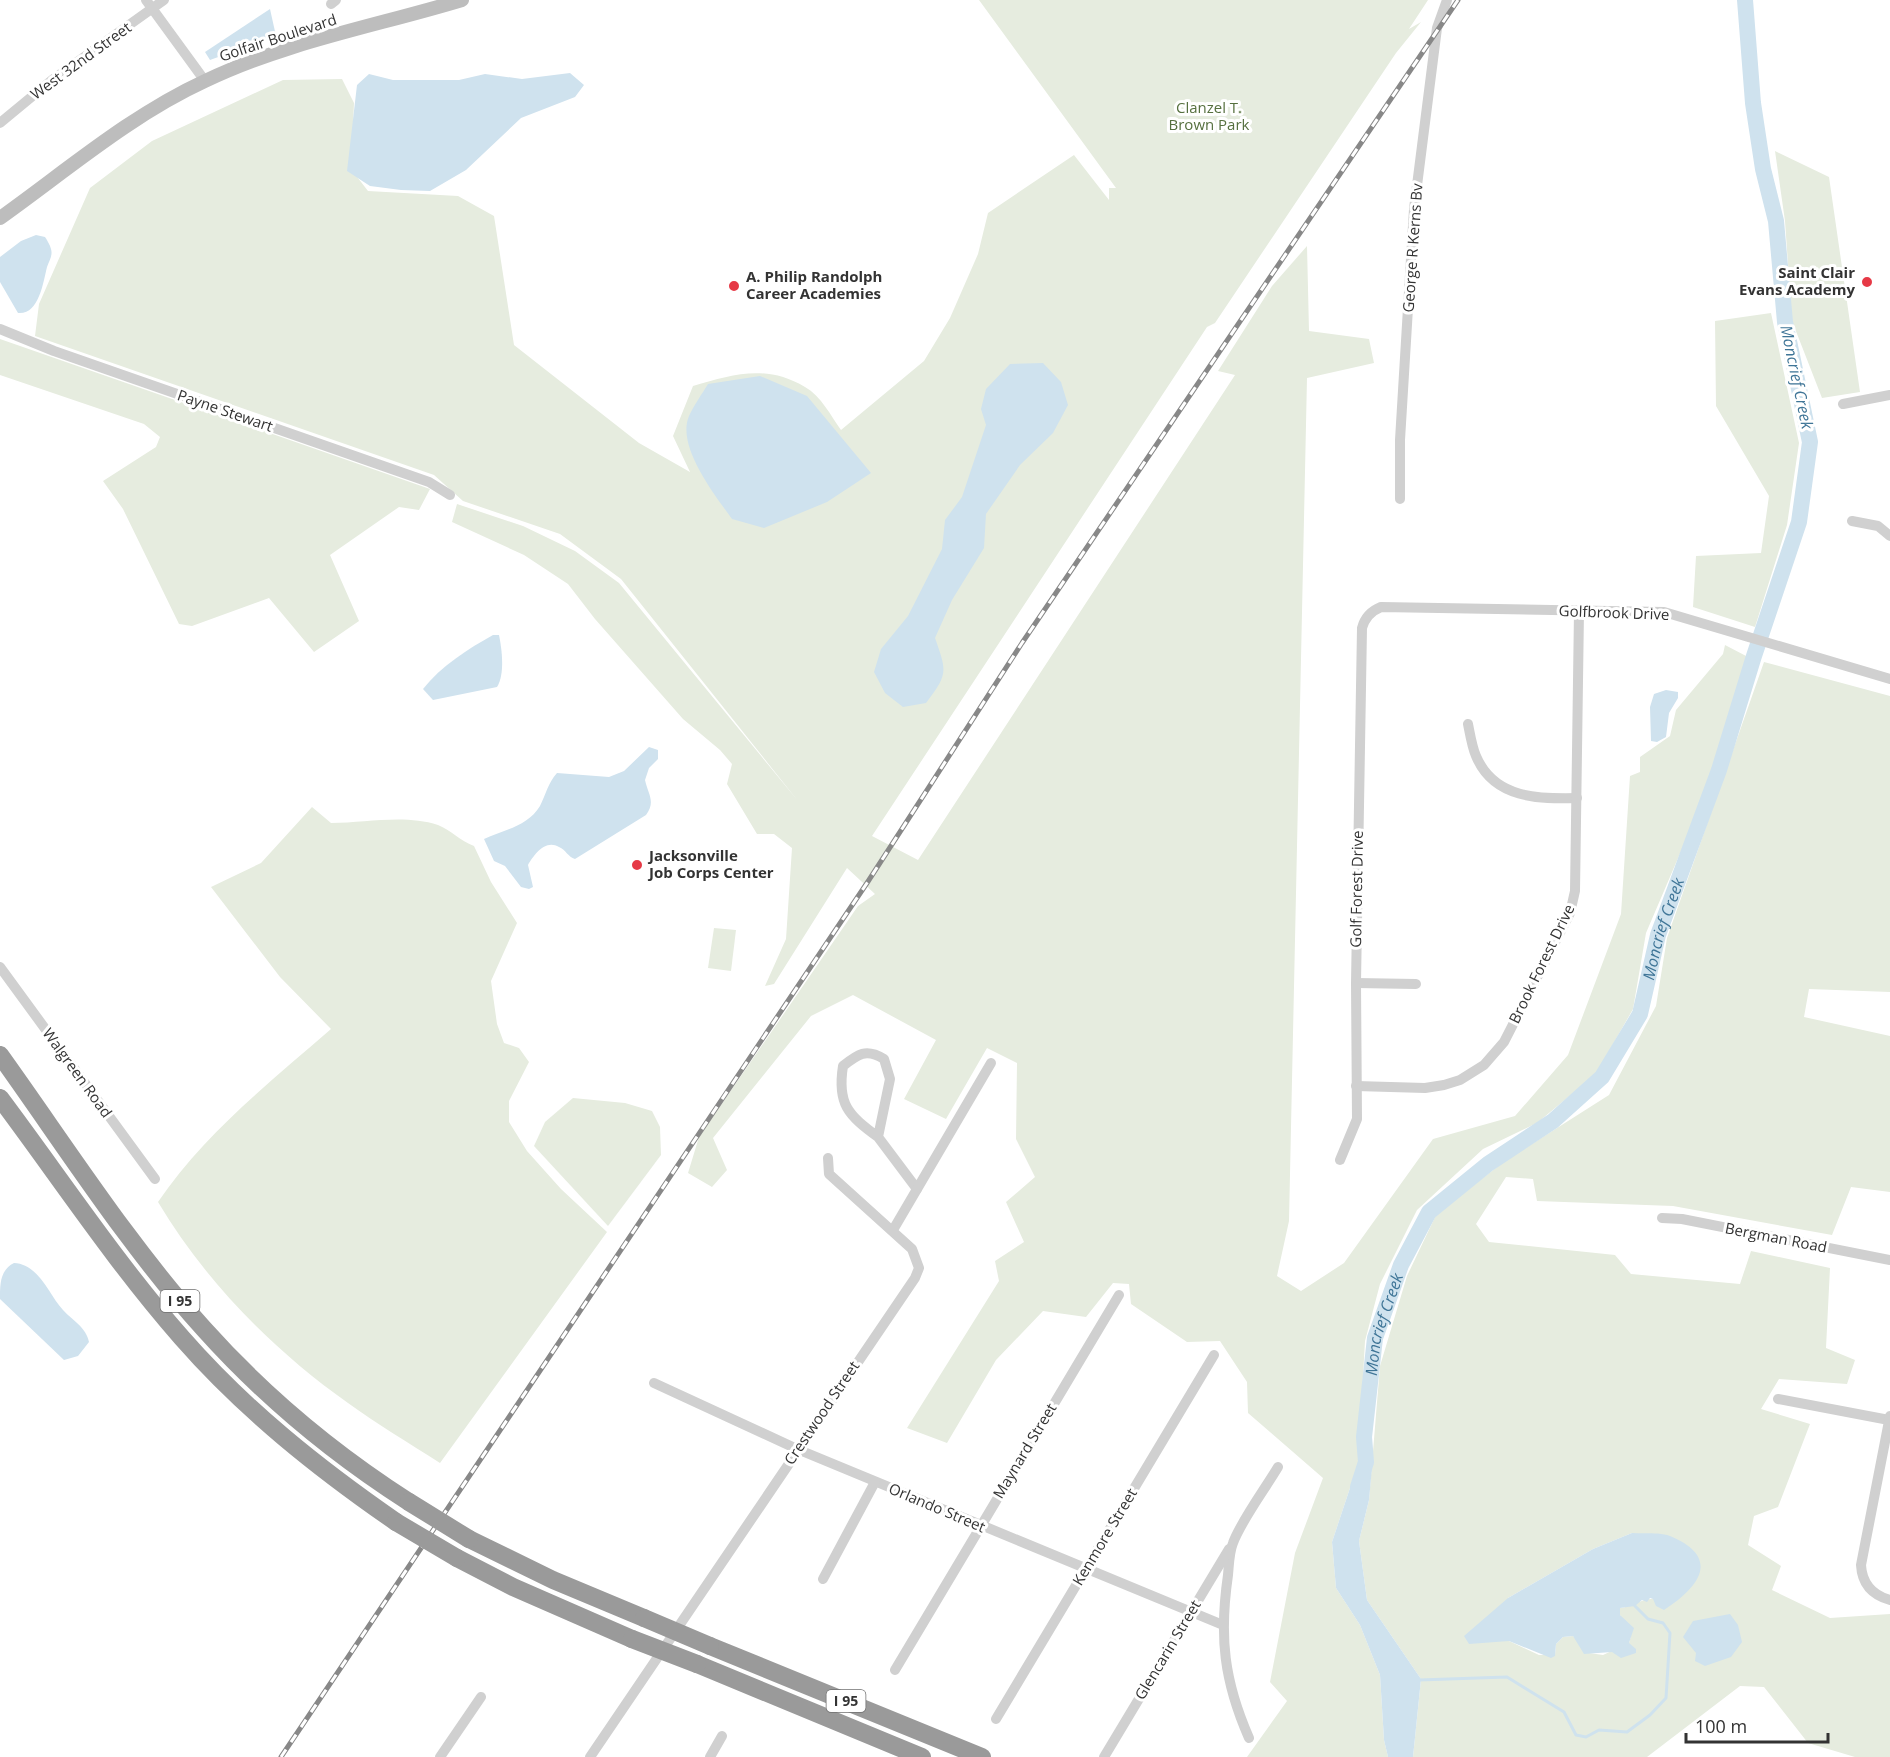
<svg xmlns="http://www.w3.org/2000/svg" width="1890" height="1757" font-family="'Open Sans',sans-serif">
<rect width="100%" height="100%" fill="#fff"/>
<g fill="#e6ecdf" fill-rule="evenodd">
<path d="M979 0H1428L1409 29 1421 22 1396 53 1215 323 1207 327 872 836 918 860 1235 375 1218 371 1272 286 1307 246 1309 331 1369 339 1374 363 1307 378 1289 1221 1277 1276 1301 1291 1344 1263 1433 1139 1515 1116 1568 1055 1621 914 1630 776 1640 772V757L1670 736 1676 710 1723 654 1725 645 1748 657 1717 767 1646 933 1633 1009 1596 1074 1537 1123 1483 1149 1417 1210 1380 1284 1365 1341 1358 1464 1332 1542 1336 1588 1360 1625 1380 1675 1384 1740 1388 1757H1247L1287 1701 1270 1682 1295 1553 1323 1478 1248 1413 1247 1382 1220 1341 1187 1342 1131 1304 1129 1284 1113 1283 1086 1317 1043 1311 996 1360 947 1443 907 1428 999 1281 995 1261 1024 1242 1006 1202 1035 1177 1016 1139 1017 1063 987 1048 946 1119 904 1099 936 1040 853 995 811 1016 713 1138 727 1170 712 1187 688 1173 699 1137 858 906 875 894 847 868 774 984 765 986 786 939 792 848 774 834H757L727 784 732 764 720 750 683 719 595 619 568 584 524 555 452 522 457 504 523 526 575 551 619 583 798 801 621 579 560 534 463 501 434 475 35 336 39 304 90 188 152 141 283 80 342 79 354 103 351 169 368 191 458 196 494 216 514 345 639 443 690 472 673 436 693 386C733 374 766 364 805 387 821 396 831 416 841 430L924 361 950 318 978 254 988 213 1074 155 1109 200V188H1116Z"/>
<polygon points="1775,151 1829,177 1860,392 1822,398 1792,321 1785,221"/>
<polygon points="1771,313 1799,443 1787,525 1755,627 1693,607 1696,556 1761,553 1769,496 1716,406 1715,321"/>
<polygon points="0,339 430,489 419,510 399,507 330,555 359,621 314,652 269,598 192,626 179,624 123,509 103,481 156,447 160,437 144,424 0,375"/>
<path d="M1764 662 1890 696V992L1809 989 1804 1017 1890 1036V1192L1851 1187 1832 1235 1673 1206 1537 1201 1533 1179 1506 1177 1476 1224 1489 1242 1615 1255 1631 1274 1740 1284 1751 1251 1830 1268 1826 1348 1855 1360 1847 1384 1779 1379 1761 1409 1810 1424 1778 1507 1754 1516 1748 1545 1781 1566 1772 1590 1830 1618 1890 1614V1757H1855L1808 1743 1764 1687 1740 1686 1647 1757H1413L1421 1679 1367 1600 1359 1541 1369 1500 1380 1366 1407 1276 1437 1213 1505 1161 1609 1095 1656 1006 1667 938ZM1632 1533 1653 1599C1642 1598 1634 1606 1620 1608V1615L1631 1636 1629 1643 1603 1655 1589 1653 1573 1636 1563 1637 1556 1644 1555 1655H1539L1509 1641 1508 1598 1593 1549Z"/>
<path d="M312 807 331 823C366 823 404 814 438 825 451 830 460 841 474 846L491 882 517 923 491 981 497 1024 504 1043 519 1048 529 1062 509 1101V1122L527 1151 561 1189 607 1232 440 1463C409 1443 377 1424 348 1403 273 1350 205 1281 158 1202 204 1134 269 1083 331 1029L280 977 211 887 261 863Z"/>
<polygon points="714,928 736,930 731,971 708,968"/>
<polygon points="573,1098 625,1103 652,1111 660,1127 661,1155 608,1226 534,1146 545,1122"/>
</g>
<g fill="#cfe2ee">
<polygon points="270,9 276,36 210,60 205,52"/>
<polygon points="570,73 584,85 575,97 521,118 466,170 430,191 401,190 370,186 347,171 357,85 369,74 393,80 459,80 485,74 522,79"/>
<path d="M36 235 45 237C47 240 50 245 51 249 53 256 49 261 47 267 43 283 39 315 18 313L0 282V257L21 241Z"/>
<path d="M1043 363 1061 382 1068 405 1053 433 1020 465 986 514 984 548 952 600 935 638C947 672 948 674 926 703L903 707 885 693 874 672 881 649 908 616 942 549 945 520 962 497 986 425 981 409 986 389 1010 364Z"/>
<path d="M760 376 807 396 871 473 827 502 764 528 732 519C715 495 676 446 689 416 694 405 702 394 708 384Z"/>
<path d="M493 635H499C502 650 505 674 497 687L433 700 423 689C441 666 468 649 493 635Z"/>
<polygon points="1666,690 1678,692 1678,698 1669,713 1666,737 1657,742 1651,741 1650,707 1654,694"/>
<path d="M649 747 658 750V759L649 768 645 780C648 794 656 802 646 815L575 859C568 857 566 850 559 847 545 839 534 855 528 865L533 887 529 889 521 887 505 866 494 861 484 839C504 830 528 826 540 806 546 794 548 783 557 773L609 777 624 771Z"/>
<path d="M14 1263C39 1264 49 1295 63 1310 73 1321 86 1327 89 1342L78 1356 64 1360 0 1299C0 1284 0 1270 14 1263Z"/>
<polygon points="1358,1464 1372,1468 1369,1500 1359,1541 1367,1600 1421,1679 1413,1757 1388,1757 1384,1740 1380,1675 1360,1625 1336,1588 1332,1542"/>
<path d="M1632 1533C1644 1534 1659 1532 1670 1536 1723 1558 1698 1588 1664 1610L1656 1606 1653 1599 1650 1598 1647 1602 1642 1600 1635 1606 1620 1608V1615L1634 1628 1629 1643 1636 1649V1653L1621 1658 1612 1652 1584 1654 1573 1636 1563 1637 1556 1644 1555 1656 1551 1658 1509 1641 1469 1644 1464 1636 1508 1598 1593 1549Z"/>
<polygon points="1730,1614 1738,1625 1742,1642 1731,1657 1705,1666 1695,1661 1696,1653 1683,1637 1693,1621"/>
</g>
<g fill="none" stroke-linecap="round" stroke-linejoin="round">
<polyline stroke="#cfe2ee" stroke-width="3" points="1419,1680 1507,1677 1564,1712 1576,1735 1586,1737 1599,1730 1627,1732 1650,1715 1666,1698 1670,1633 1663,1623 1648,1619 1635,1606"/>
<path stroke="#cfe2ee" stroke-width="16" id="s1" d="M1358 1487 1366 1462 1364 1437 1375 1338 1401 1265 1429 1212 1488 1164 1553 1121 1602 1077 1640 1014 1658 935 1719 770 1754 656 1799 522 1810 442 1785 322 1776 221 1763 169 1753 103 1745 0"/>
<g stroke="#d0d0d0" stroke-width="10">
<polyline points="146,0 205,81"/>
<polyline points="331,4 336,0"/>
<polyline points="0,123 52,80 164,0"/>
<polyline points="0,329 54,351 429,482 450,495"/>
<polyline points="1843,404 1890,395"/>
<polyline points="1400,499 1400,440 1414,209 1437,28 1447,0"/>
<polyline points="1852,521 1878,526 1890,536"/>
<path d="M1468 724C1470 734 1472 747 1476 756 1494 799 1539 799 1577 798"/>
<polyline points="0,967 155,1179"/>
<polyline points="1356,983 1416,984"/>
<polyline points="1356,1086 1425,1088 1444,1085 1460,1080 1484,1065 1504,1042 1570,913 1575,891 1579,611"/>
<path d="M878 1137C848 1115 837 1104 843 1066 858 1054 866 1048 884 1059L890 1079 878 1137 917 1189"/>
<path d="M1340 1160 1357 1119 1356 983 1362 628C1365 617 1371 611 1381 607L1664 612 1890 679"/>
<polyline points="1662,1218 1682,1219 1890,1260"/>
<polyline points="893,1230 991,1063"/>
<polyline points="654,1383 797,1449 1223,1625"/>
<polyline points="1778,1399 1889,1420"/>
<path d="M1890 1416 1861 1565C1862 1583 1872 1595 1890 1600"/>
<polyline points="823,1579 875,1482"/>
<polyline points="895,1670 1119,1295"/>
<polyline points="996,1719 1214,1355"/>
<path d="M1249 1738C1224 1681 1219 1637 1228 1575 1229 1565 1229 1553 1233 1543 1241 1521 1265 1489 1278 1467"/>
<polyline points="440,1757 481,1697"/>
<polyline points="590,1757 915,1278 919,1268 912,1249 829,1174 828,1158"/>
<polyline points="710,1757 722,1736"/>
<polyline points="1104,1757 1229,1549"/>
</g>
<path stroke="#bdbdbd" stroke-width="14" d="M0 218C66 171 131 115 205 81 286 42 376 26 462 0"/>
<g stroke="#9a9a9a" stroke-width="18">
<path d="M0 1055C66 1147 128 1245 204 1329 264 1396 334 1454 409 1502"/>
<path d="M0 1098C60 1178 116 1263 182 1338 245 1410 318 1468 396 1522"/>
<polyline points="469,1539 553,1580 644,1618"/>
<polyline points="457,1558 513,1587 632,1639"/>
<polyline points="710,1646 982,1757"/>
<polyline points="697,1664 922,1757"/>
</g>
<g stroke="#888" stroke-width="5">
<polyline id="rail" points="281,1757 867,883 1022,643 1458,0"/>
</g>
<use href="#rail" stroke="#fff" stroke-width="3" stroke-dasharray="9" stroke-linecap="butt"/>
<g stroke="#9a9a9a" stroke-width="18">
<polyline points="409,1502 469,1539"/>
<polyline points="396,1522 457,1558"/>
<polyline points="644,1618 710,1646"/>
<polyline points="632,1639 697,1664"/>
</g>
</g>
<g fill="#e63946" stroke="#fff" stroke-width="2">
<circle cx="1867" cy="282" r="6"/>
<circle cx="734" cy="286" r="6"/>
<circle cx="637" cy="865" r="6"/>
</g>
<g text-anchor="middle" stroke-width="6" stroke-linejoin="round" paint-order="stroke">
<g fill="#fff" stroke="#707070" stroke-width="1.5">
<rect x="160.5" y="1290" width="39" height="22" rx="4.5"/>
<rect x="826.5" y="1690" width="39" height="22" rx="4.5"/>
</g>
<g font-size="14" font-weight="bold" fill="#333">
<text x="180" y="1306">I 95</text>
<text x="846" y="1706">I 95</text>
</g>
<g font-size="15" fill="#333" stroke="#fff">
<text transform="translate(278 38) rotate(-18)" y="5">Golfair Boulevard</text>
<text transform="translate(81 61) rotate(-36)" y="5">West 32nd Street</text>
<text transform="translate(1413 248) rotate(-86)" y="5">George R Kerns Bv</text>
<text transform="translate(225 411) rotate(19)" y="5">Payne Stewart</text>
<text transform="translate(1614 613) rotate(2)" y="5">Golfbrook Drive</text>
<text transform="translate(1357 889) rotate(-89)" y="5">Golf Forest Drive</text>
<text transform="translate(1542 964) rotate(-64)" y="5">Brook Forest Drive</text>
<text transform="translate(77 1073) rotate(54)" y="5">Walgreen Road</text>
<text transform="translate(1776 1238) rotate(11)" y="5">Bergman Road</text>
<text transform="translate(822 1413) rotate(-56)" y="5">Crestwood Street</text>
<text transform="translate(1025 1451) rotate(-59)" y="5">Maynard Street</text>
<text transform="translate(937 1508) rotate(23)" y="5">Orlando Street</text>
<text transform="translate(1105 1537) rotate(-59)" y="5">Kenmore Street</text>
<text transform="translate(1168 1650) rotate(-59)" y="5">Glencarin Street</text>
</g>
<g font-size="15" fill="#56703f" stroke="#fff">
<text x="1209" y="113">Clanzel T.<tspan x="1209" dy="17">Brown Park</tspan></text>
</g>
<g font-size="15" font-weight="bold" fill="#333" stroke="#fff" text-anchor="start">
<text x="1855" y="278" text-anchor="end">Saint Clair<tspan x="1855" dy="17">Evans Academy</tspan></text>
<text x="746" y="282">A. Philip Randolph<tspan x="746" dy="17">Career Academies</tspan></text>
<text x="649" y="861">Jacksonville<tspan x="649" dy="17">Job Corps Center</tspan></text>
</g>
<g font-size="16" font-style="italic" fill="#3f7597" stroke="#fff">
<text transform="translate(1797 377) rotate(78)" y="6">Moncrief Creek</text>
<text dy="6" stroke="none"><textPath href="#s1" startOffset="670">Moncrief Creek</textPath></text>
<text dy="6" stroke="none"><textPath href="#s1" startOffset="166">Moncrief Creek</textPath></text>
</g>
</g>
<path d="M1686 1733v9h142v-9" fill="none" stroke="#333333" stroke-width="3"/>
<text x="1695" y="1733" font-size="18" fill="#333333" stroke="#ffffff" stroke-width="4.5" paint-order="stroke">100 m</text>
</svg>
